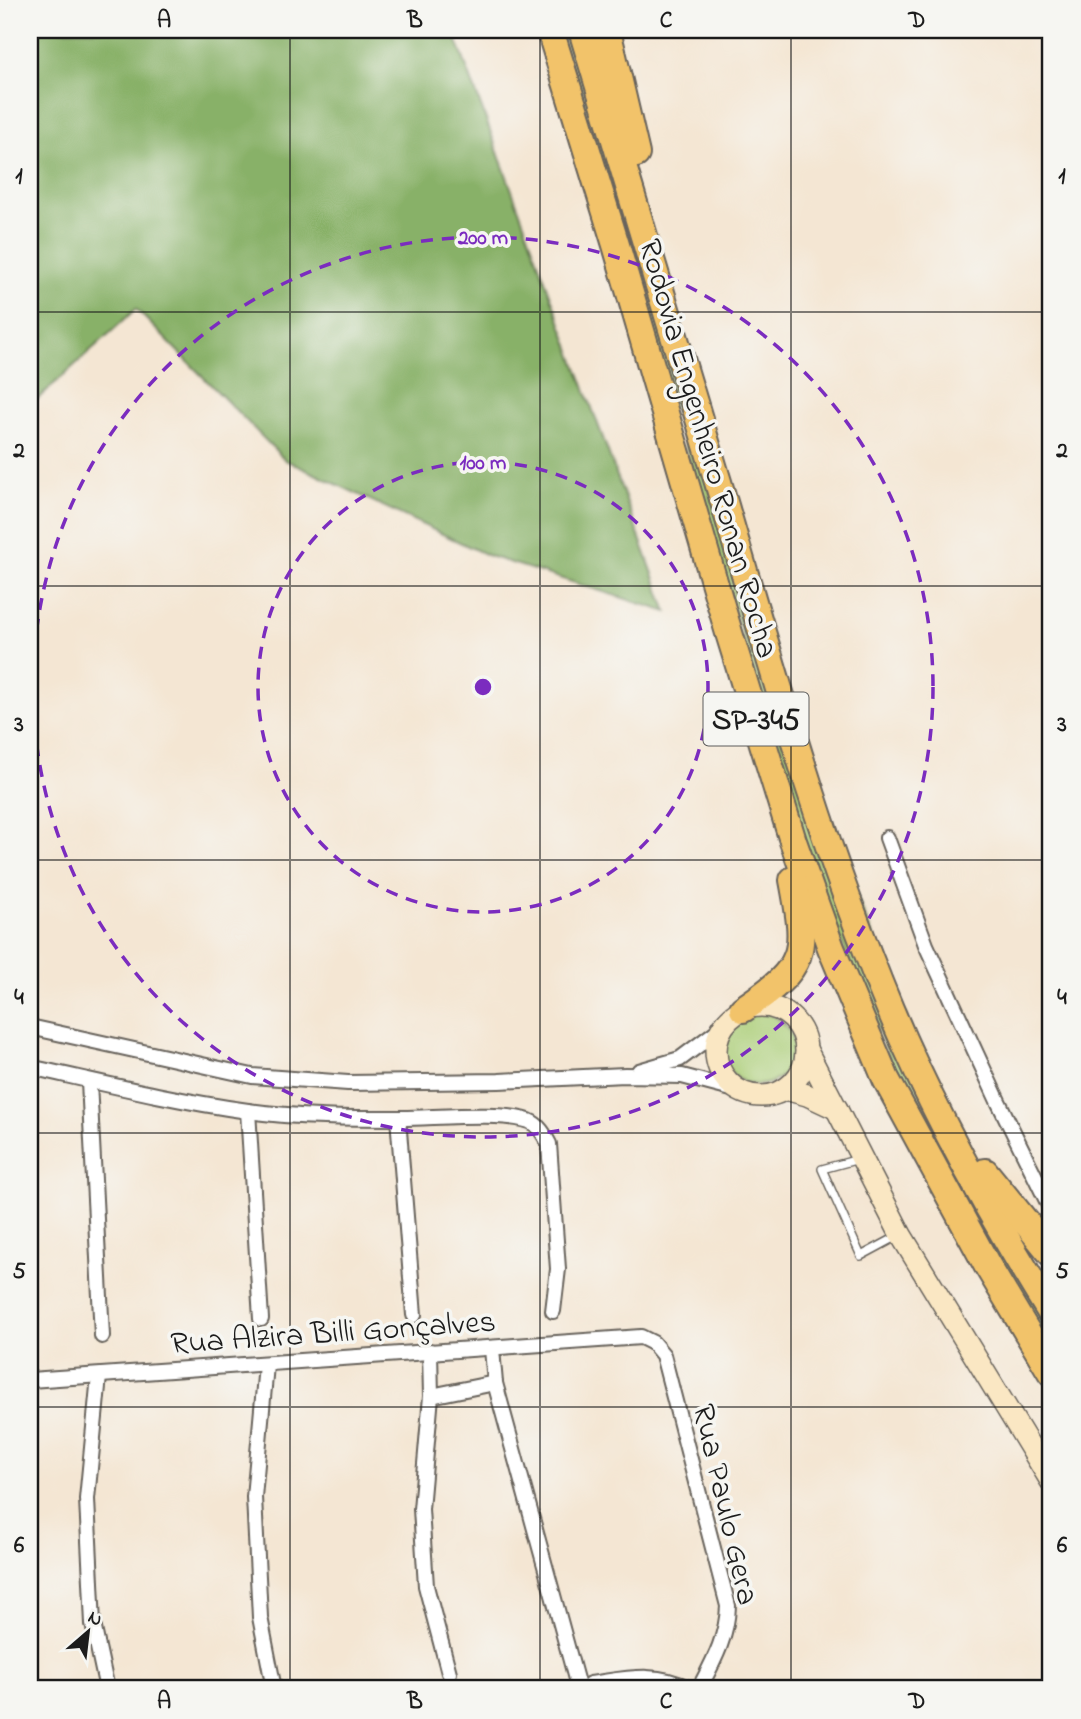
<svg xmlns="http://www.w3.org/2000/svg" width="1081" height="1719" font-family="'Indie Flower',sans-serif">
<rect width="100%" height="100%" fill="#f6f6f2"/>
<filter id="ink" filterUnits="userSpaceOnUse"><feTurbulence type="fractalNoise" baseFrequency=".0143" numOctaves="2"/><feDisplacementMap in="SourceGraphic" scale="14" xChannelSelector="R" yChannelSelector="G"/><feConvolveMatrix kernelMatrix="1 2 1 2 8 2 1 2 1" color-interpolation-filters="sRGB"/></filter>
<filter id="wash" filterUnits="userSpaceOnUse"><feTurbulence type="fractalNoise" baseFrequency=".00686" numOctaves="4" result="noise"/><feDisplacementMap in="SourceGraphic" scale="28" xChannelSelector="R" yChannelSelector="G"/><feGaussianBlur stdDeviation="1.57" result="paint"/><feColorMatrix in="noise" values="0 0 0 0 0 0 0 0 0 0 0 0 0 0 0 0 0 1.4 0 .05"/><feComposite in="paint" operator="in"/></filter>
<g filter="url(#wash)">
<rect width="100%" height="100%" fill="#f4e6d3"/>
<g fill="#abce77" stroke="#64754a" stroke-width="2">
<polygon points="561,30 574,30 758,655 998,1242 1051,1329 1051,1355 906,1098 813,872"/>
<circle cx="758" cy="1049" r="36"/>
</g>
<polygon fill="#88b168" stroke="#526642" stroke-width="2" points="30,30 453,30 667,612 489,556 285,460 136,309 30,406"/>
</g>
<g filter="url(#ink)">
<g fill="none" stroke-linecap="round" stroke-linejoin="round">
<g stroke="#68635c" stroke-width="10">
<polyline id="lane" points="859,1159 822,1169 861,1256 900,1235"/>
</g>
<g stroke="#68635c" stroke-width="18">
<g id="street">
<polyline points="887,838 926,945 998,1101 1051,1209"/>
<polyline points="30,1027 252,1076 348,1083 499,1081 625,1075 682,1076 743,1092"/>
<path d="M30 1067C102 1083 175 1101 248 1111 298 1118 351 1118 402 1118 434 1118 501 1111 529 1121 539 1125 544 1134 549 1144L558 1269 553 1311"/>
<polyline points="639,1071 680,1059 720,1029"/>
<polyline points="89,1082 102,1336"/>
<polyline points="248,1111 261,1319"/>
<polyline points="398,1118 414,1315"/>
<polyline points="492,1349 495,1383 577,1683"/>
<polyline points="430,1351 431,1396 421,1509 426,1586 449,1673"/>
<polyline points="266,1365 254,1497 260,1617 274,1689"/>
<polyline points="99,1376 87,1499 93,1624 107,1689"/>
<path d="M30 1380 641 1337 653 1343 663 1355 728 1606C727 1638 713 1662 699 1689"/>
<polyline points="431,1396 495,1383"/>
<path d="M590 1684C626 1679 656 1671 690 1689"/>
</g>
</g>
<g stroke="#68635c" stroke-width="24">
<g id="secondary">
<circle cx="761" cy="1051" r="45"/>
<polyline points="807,1051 901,1235 1051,1481"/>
<polyline points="785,1089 807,1095 837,1109"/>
</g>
</g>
<g stroke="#68635c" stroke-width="30">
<g id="highway">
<polyline points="550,30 616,245 729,633 793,841 831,948 886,1079 987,1265 1051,1372"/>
<path d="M582 30C628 184 675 337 721 492 772 666 820 841 890 1009 934 1114 991 1216 1051 1313"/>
<polyline points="607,30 636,154"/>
<path d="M743 1009C807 966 807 954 793 880"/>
<polyline points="985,1172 1051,1253"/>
</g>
</g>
<use href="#lane" stroke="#fff" stroke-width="7"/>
<use href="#street" stroke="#fff" stroke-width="14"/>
<use href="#secondary" stroke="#fae7c3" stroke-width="21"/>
<use href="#highway" stroke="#f2c36a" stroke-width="26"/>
</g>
</g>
<path fill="none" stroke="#1c1c1c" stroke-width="2" stroke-opacity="0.55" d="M290 30V1689M540 30V1689M791 30V1689M30 312H1051M30 586H1051M30 860H1051M30 1133H1051M30 1407H1051"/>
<g fill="none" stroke="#7b2cbf" stroke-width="3.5" stroke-dasharray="12 9">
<circle cx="483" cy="687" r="225"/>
<circle cx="483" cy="687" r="450"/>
</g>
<g text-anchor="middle" stroke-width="7" stroke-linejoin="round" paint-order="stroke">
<rect fill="#f6f6f2" stroke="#5d5d5c" stroke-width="2" x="703.5" y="692.5" width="105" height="53" rx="5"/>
<g font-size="30" font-weight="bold" fill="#1c1c1c">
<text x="756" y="729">SP-345</text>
</g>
<g font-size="32" fill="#1c1c1c" stroke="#f6f6f2">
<text transform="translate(710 448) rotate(74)" y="11">Rodovia Engenheiro Ronan Rocha</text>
<text transform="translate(333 1331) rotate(-4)" y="11">Rua Alzira Billi Gonçalves</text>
<text transform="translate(727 1504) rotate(77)" y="11">Rua Paulo Gera</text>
</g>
</g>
<circle cx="483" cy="687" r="10" fill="#7b2cbf" stroke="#f6f6f2" stroke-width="3.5"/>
<g font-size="21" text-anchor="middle" font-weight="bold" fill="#7b2cbf" stroke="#f6f6f2" stroke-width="7" stroke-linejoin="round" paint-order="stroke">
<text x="483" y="244">200 m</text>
<text x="483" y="469">100 m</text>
</g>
<rect width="1081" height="1719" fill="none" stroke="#f6f6f2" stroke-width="77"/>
<g transform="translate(88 1632) rotate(28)" stroke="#f6f6f2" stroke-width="5" paint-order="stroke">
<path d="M0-5L12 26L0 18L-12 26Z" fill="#1c1c1c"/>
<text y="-10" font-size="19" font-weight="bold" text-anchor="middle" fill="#1c1c1c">N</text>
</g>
<rect x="38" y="38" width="1004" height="1642" fill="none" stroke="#1c1c1c" stroke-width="2.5"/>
<g font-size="23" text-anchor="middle" font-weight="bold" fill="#1c1c1c">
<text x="164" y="27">A</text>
<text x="415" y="27">B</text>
<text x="666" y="27">C</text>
<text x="917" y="27">D</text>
<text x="19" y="183">1</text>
<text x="1062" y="183">1</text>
<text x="19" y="457">2</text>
<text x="1062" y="457">2</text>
<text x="19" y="731">3</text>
<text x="1062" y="731">3</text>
<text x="19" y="1004">4</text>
<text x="1062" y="1004">4</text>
<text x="19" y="1278">5</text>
<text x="1062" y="1278">5</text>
<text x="19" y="1552">6</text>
<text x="1062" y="1552">6</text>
<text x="164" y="1708">A</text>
<text x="415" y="1708">B</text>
<text x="666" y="1708">C</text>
<text x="917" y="1708">D</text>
</g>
</svg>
